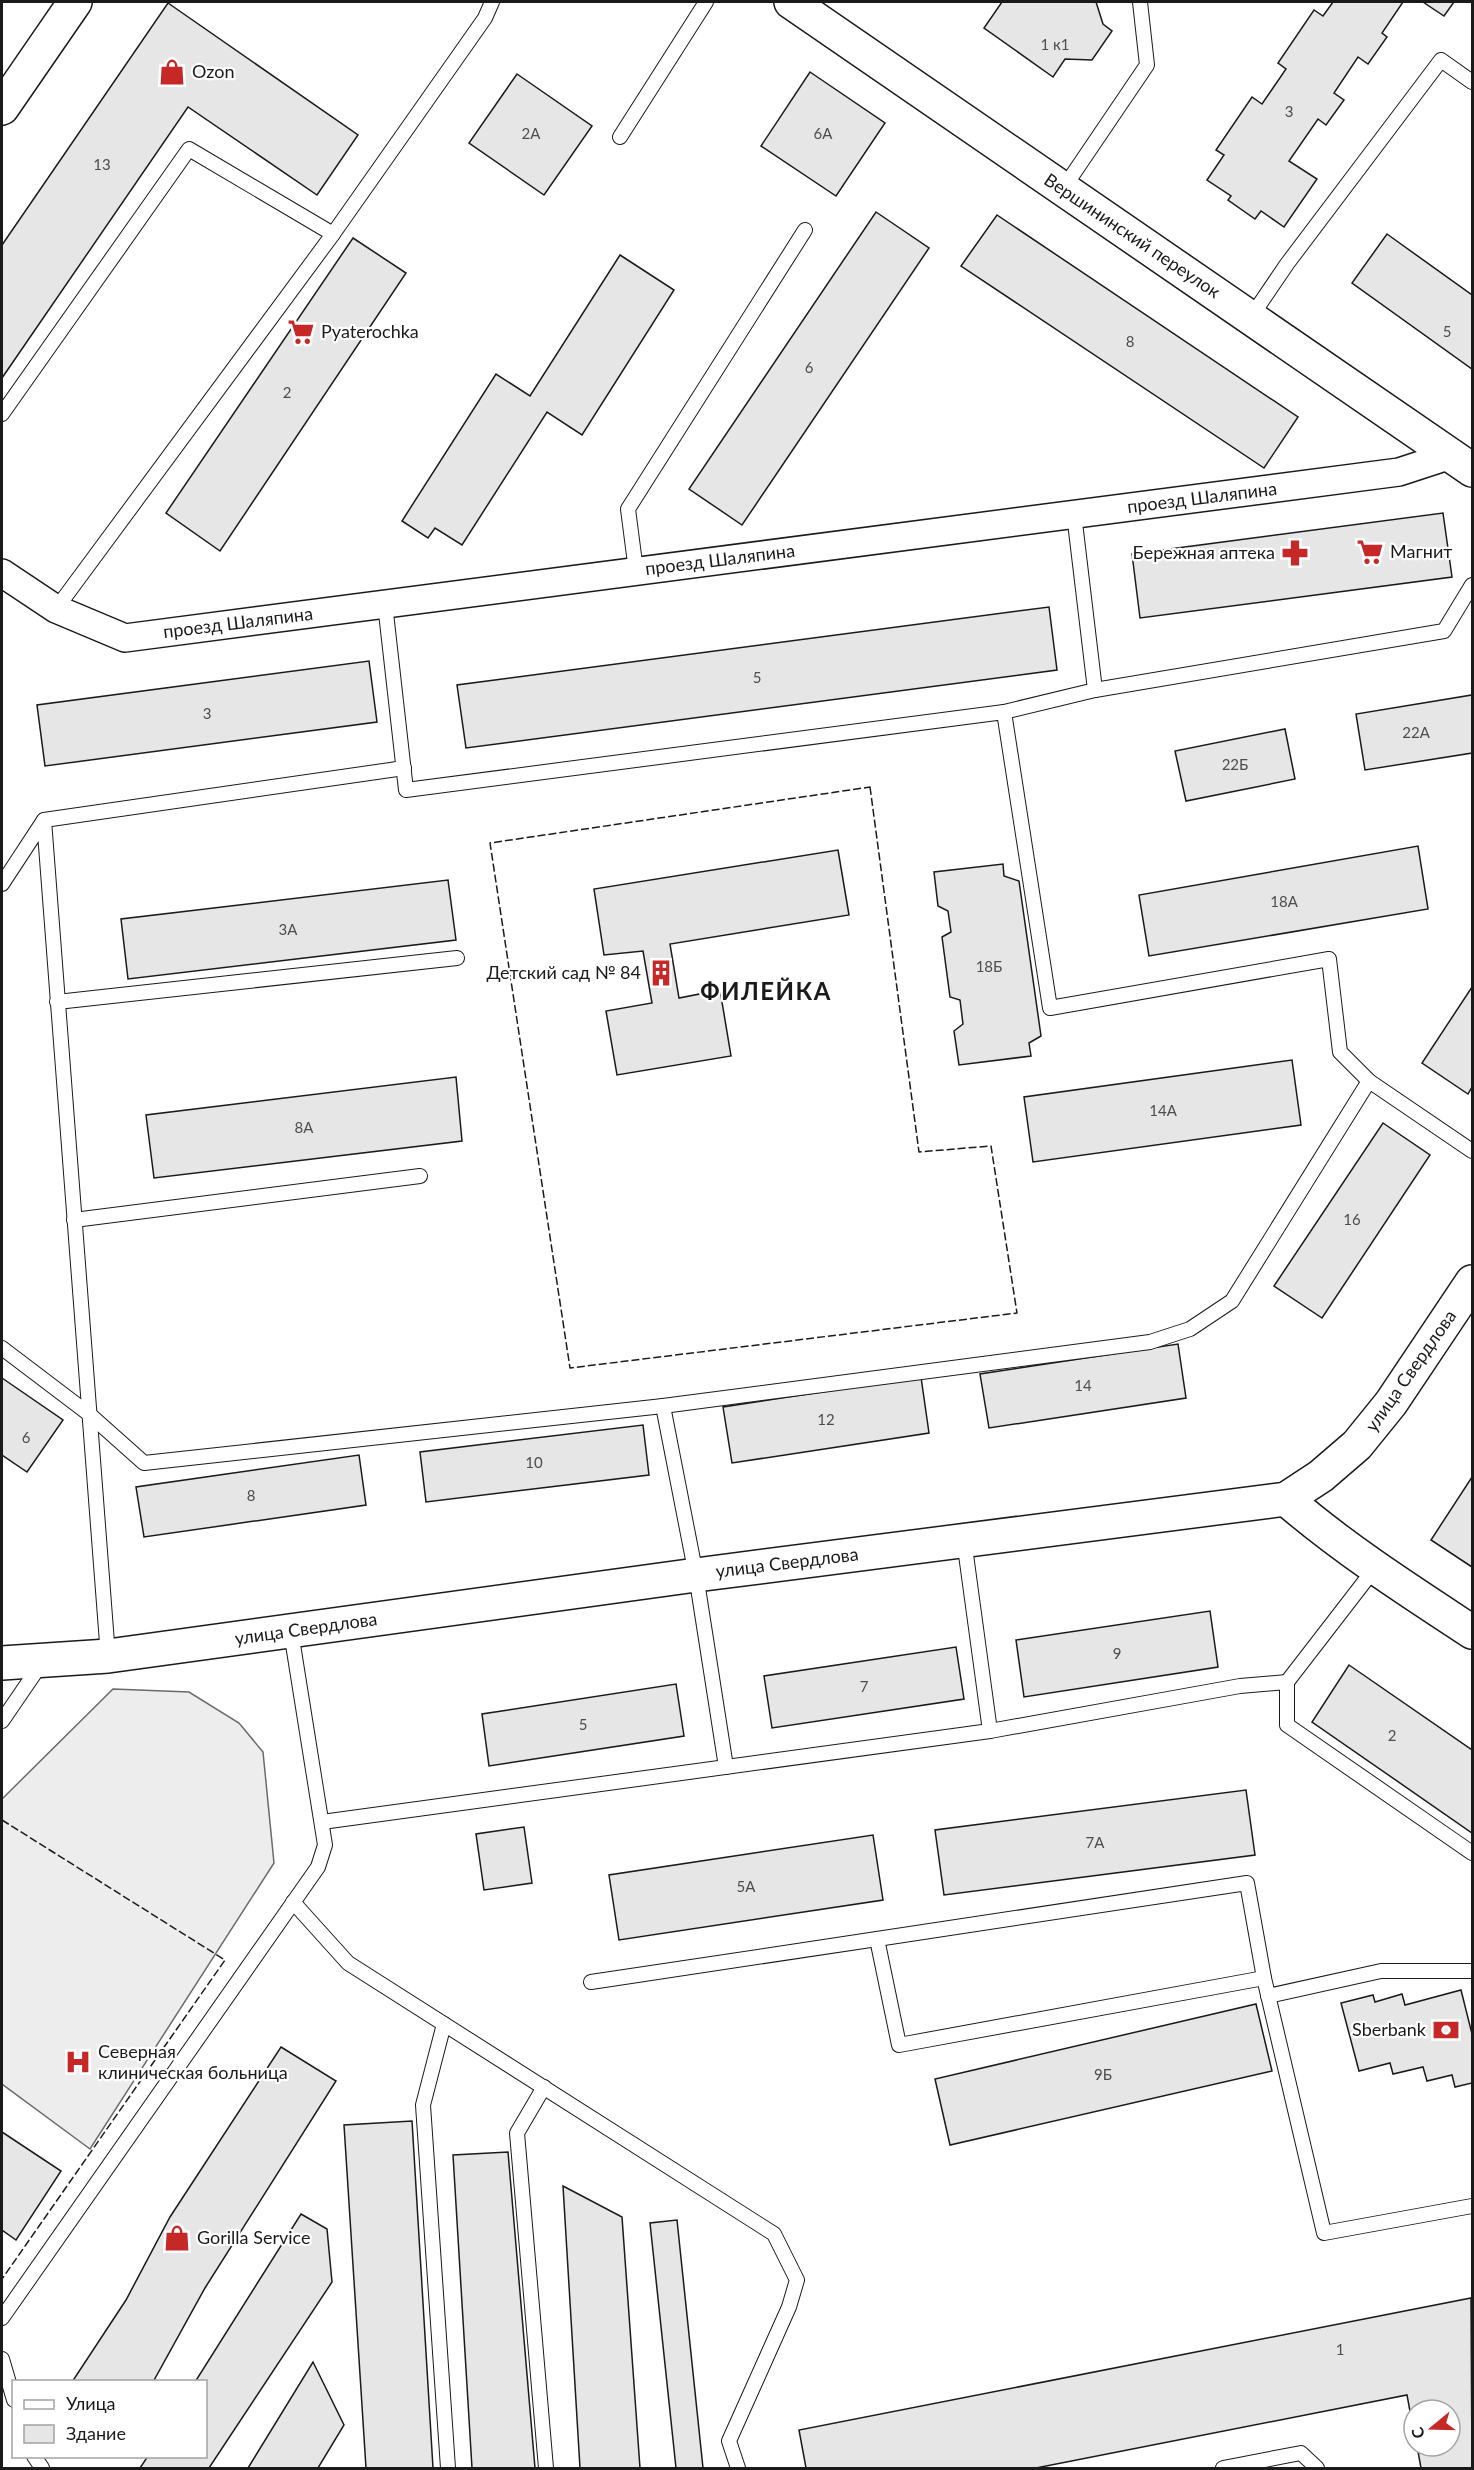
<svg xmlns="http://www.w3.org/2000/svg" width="1474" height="2470" font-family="Lato,sans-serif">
<rect width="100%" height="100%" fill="#fff"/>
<polygon fill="#ededed" stroke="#6a6a6a" stroke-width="1.5" points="113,1689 189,1692 239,1723 263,1752 274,1863 90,2149 2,2084 2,1799"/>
<g fill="#e6e6e6" stroke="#1a1a1a" stroke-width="1.5">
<polygon points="1002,2 1096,2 1103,24 1112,31 1092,60 1065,59 1053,77 984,28"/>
<polygon points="1333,2 1403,2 1382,33 1387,37 1368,64 1358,57 1334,93 1344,100 1326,125 1318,119 1289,161 1317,179 1284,227 1261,211 1255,219 1228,200 1231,196 1207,180 1224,155 1216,150 1252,97 1262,104 1286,69 1278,63 1314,10 1323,16"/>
<polygon points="1423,2 1454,2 1444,16"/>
<polygon points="168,3 358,135 317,195 188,107 2,378 2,245"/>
<polygon points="810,72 885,123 836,196 761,146"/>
<polygon points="517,74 592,126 544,195 469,143"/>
<polygon points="876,212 929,248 742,525 689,489"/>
<polygon points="997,215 1298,417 1264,468 961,266"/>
<polygon points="1387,234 1472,295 1472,369 1352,283"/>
<polygon points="353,238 406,273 220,551 166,513"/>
<polygon points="620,255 674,290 582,435 547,412 462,545 435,528 428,538 402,521 496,374 530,396"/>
<polygon points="1443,513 1452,577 1140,618 1132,554"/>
<polygon points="1049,607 1057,670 466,748 457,685"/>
<polygon points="369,661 377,722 45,766 37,705"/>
<polygon points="1472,695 1472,753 1365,770 1356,714"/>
<polygon points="1285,729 1295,779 1186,801 1175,751"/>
<polygon points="1418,846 1428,909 1149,956 1139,895"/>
<polygon points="838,850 849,915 670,944 679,998 720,990 731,1056 617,1075 606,1011 652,1003 643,951 604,955 594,889"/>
<polygon points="1003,864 1004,876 1019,881 1041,1036 1029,1043 1031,1056 959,1065 954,1031 963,1024 960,1000 950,997 942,937 951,932 948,911 938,906 934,872"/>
<polygon points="448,880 456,940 128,979 121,919"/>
<polygon points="1472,987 1472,1087 1468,1094 1422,1063"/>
<polygon points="1292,1060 1301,1125 1033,1162 1024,1097"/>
<polygon points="456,1077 462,1141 154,1178 146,1115"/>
<polygon points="1383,1123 1430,1155 1322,1318 1274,1286"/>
<polygon points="1178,1344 1186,1398 989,1428 980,1374"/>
<polygon points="921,1377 929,1433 732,1463 723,1407"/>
<polygon points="2,1378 63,1420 27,1472 2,1455"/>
<polygon points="643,1425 649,1475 426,1502 420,1452"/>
<polygon points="359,1455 366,1505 144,1537 136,1487"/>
<polygon points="1472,1477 1472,1567 1431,1540"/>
<polygon points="1210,1611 1218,1667 1024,1697 1016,1640"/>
<polygon points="956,1647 964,1699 772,1728 764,1676"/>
<polygon points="1349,1665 1472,1750 1472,1833 1312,1722"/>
<polygon points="676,1684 684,1736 489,1766 482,1714"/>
<polygon points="1246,1790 1255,1855 944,1895 935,1830"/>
<polygon points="524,1827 532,1883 484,1890 476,1834"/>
<polygon points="873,1835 883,1900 619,1940 609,1875"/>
<polygon points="1461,1990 1472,2034 1472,2083 1455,2087 1452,2075 1427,2081 1423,2067 1393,2074 1390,2063 1359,2071 1341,2003 1373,1995 1375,2002 1402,1994 1405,2005"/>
<polygon points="1256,2004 1272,2071 950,2145 935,2079"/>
<polygon points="281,2047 336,2081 205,2288 153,2382 72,2382 126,2300 170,2217"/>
<polygon points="412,2121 433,2468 366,2468 344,2125"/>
<polygon points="2,2132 61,2171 16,2240 2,2230"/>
<polygon points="508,2152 535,2468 472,2468 453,2155"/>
<polygon points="563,2186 622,2217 640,2468 580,2468"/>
<polygon points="301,2214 327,2229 332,2282 209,2468 140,2468 148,2456 206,2456 206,2382 195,2382"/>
<polygon points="677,2220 703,2468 676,2468 650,2223"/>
<polygon points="1471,2298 1472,2468 1421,2468 1417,2446 1450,2446 1450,2410 1414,2410 1414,2433 1407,2395 1036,2468 806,2468 799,2430"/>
<polygon points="313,2362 344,2425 318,2468 248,2468"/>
</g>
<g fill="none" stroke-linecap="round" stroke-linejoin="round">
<g stroke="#1a1a1a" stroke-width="16">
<g id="service">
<polyline points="620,137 706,2"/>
<polyline points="1063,189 1147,65 1140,2"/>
<polyline points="1251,317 1287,264 1441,60 1472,82"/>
<polyline points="2,414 189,149 333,234"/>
<polyline points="636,571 628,509 805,230"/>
<polyline points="385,604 406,790 1004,712 1050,1008 1329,959 1340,1052 1369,1081"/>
<polyline points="56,609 333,234 485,18 492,2"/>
<polyline points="1095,690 1444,631 1472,585"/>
<polyline points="1004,712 1095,690 1074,514"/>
<polyline points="44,820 404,768"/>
<polyline points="2,884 44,820 108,1656"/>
<polyline points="57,1002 457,958"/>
<polyline points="74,1220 420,1176"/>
<polyline points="2,1348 89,1414 144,1463 663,1406 696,1575 726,1767"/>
<polyline points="663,1406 1150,1342 1190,1329 1232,1301 1369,1081 1472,1151"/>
<polyline points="964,1540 990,1731 1240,1686 1287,1682"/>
<polyline points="1375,1568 1287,1682 1287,1725 1472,1853"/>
<polyline points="2,1721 41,1664"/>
<polyline points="322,1822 990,1731"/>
<polyline points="293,1902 348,1963 774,2234 797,2280 789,2307 729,2441 738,2468"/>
<polyline points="877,1939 1247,1883 1264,1978"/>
<polyline points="591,1982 877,1939 899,2045 1264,1978 1324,2233 1472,2206"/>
<polyline points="1268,1996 1381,1971 1472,1971"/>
<polyline points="444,2024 423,2105 448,2468"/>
<polyline points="544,2087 517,2133 546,2468"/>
<polyline points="2,2318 318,1867 325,1845 291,1632"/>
<polyline points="2,2359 14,2400"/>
<polyline points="34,2456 42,2468"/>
<polyline points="1223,2468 1301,2453 1317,2468"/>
</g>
</g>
<g stroke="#1a1a1a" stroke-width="30">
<polyline id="minor" points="2,573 56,609 125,638 1399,472 1451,455"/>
</g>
<g stroke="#1a1a1a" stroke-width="36">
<g id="tertiary">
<polyline points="791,2 1472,470"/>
<polyline points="2,108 75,2"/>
<path d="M1286 1499C1344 1549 1408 1590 1472 1632"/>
<polyline points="2,1663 108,1656 696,1575 1286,1499 1321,1476 1357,1445 1391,1403 1472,1282"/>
</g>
</g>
<use href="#service" stroke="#fff" stroke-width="14"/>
<use href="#minor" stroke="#fff" stroke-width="27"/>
<use href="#tertiary" stroke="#fff" stroke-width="33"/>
<g stroke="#1a1a1a" stroke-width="1.5" stroke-dasharray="8 3" stroke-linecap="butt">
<polygon points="870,787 919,1152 991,1146 1017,1313 570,1368 490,843"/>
<polyline points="2,1820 225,1960 2,2279"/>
</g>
</g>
<defs>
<g id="shop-bare" transform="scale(2.07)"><path d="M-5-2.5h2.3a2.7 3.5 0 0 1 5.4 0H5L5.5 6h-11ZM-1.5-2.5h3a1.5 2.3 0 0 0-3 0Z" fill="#c62828" stroke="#fff" stroke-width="2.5" paint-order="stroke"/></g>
<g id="supermarket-bare" transform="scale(2.07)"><path d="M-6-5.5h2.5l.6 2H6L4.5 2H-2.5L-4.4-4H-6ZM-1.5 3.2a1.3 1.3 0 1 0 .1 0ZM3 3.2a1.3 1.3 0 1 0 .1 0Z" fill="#c62828" stroke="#fff" stroke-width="2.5" paint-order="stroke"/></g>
<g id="pharmacy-bare" transform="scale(2.07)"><path d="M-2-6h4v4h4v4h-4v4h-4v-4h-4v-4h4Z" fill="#c62828" stroke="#fff" stroke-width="2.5" paint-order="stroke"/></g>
<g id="building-bare" transform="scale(2.07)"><path d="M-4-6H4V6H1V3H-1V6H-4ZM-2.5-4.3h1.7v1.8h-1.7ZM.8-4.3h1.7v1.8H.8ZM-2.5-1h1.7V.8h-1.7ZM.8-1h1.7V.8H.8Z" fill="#c62828" stroke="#fff" stroke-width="2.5" paint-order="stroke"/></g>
<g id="bank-bare" transform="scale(2.07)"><path d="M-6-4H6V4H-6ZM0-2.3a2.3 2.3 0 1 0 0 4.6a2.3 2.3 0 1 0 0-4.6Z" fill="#c62828" stroke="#fff" stroke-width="2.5" paint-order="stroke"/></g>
<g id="hospital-bare" transform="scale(2.07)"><path d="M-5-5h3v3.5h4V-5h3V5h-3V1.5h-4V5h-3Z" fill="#c62828" stroke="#fff" stroke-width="2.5" paint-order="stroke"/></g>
</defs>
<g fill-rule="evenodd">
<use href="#shop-bare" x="172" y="72"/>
<use href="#supermarket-bare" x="301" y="332"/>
<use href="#supermarket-bare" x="1370" y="552"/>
<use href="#pharmacy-bare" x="1295" y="553"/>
<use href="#building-bare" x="661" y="973"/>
<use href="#bank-bare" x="1446" y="2030"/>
<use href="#hospital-bare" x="78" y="2062"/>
<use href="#shop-bare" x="177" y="2238"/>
</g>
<g text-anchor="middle" stroke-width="4.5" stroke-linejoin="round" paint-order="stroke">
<g font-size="15" fill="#4d4d4d">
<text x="1055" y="50">1 к1</text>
<text x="1289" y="117">3</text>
<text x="531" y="139">2А</text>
<text x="823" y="139">6А</text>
<text x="102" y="170">13</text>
<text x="1447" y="337">5</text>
<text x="1130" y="347">8</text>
<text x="809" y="373">6</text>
<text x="287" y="398">2</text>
<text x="757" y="683">5</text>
<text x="207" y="719">3</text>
<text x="1416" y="738">22А</text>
<text x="1235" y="770">22Б</text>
<text x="1284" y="907">18А</text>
<text x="288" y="935">3А</text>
<text x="989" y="972">18Б</text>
<text x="1163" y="1116">14А</text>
<text x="304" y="1133">8А</text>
<text x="1352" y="1225">16</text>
<text x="1083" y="1391">14</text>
<text x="826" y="1425">12</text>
<text x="26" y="1443">6</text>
<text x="534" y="1468">10</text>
<text x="251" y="1501">8</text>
<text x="1117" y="1659">9</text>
<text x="864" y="1692">7</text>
<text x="583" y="1730">5</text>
<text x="1392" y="1741">2</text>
<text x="1095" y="1848">7А</text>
<text x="746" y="1892">5А</text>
<text x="1103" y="2080">9Б</text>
<text x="1340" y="2355">1</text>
</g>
<g font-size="18" fill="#1a1a1a" stroke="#fff" text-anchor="start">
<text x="192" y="78">Ozon</text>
<text x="321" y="338">Pyaterochka</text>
<text x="1390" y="558">Магнит</text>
<text x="1275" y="559" text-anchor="end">Бережная аптека</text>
<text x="641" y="979" text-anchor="end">Детский сад № 84</text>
<text x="1426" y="2036" text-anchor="end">Sberbank</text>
<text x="98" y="2058">Северная<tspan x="98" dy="21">клиническая больница</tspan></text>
<text x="197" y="2244">Gorilla Service</text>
</g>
<g font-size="18" fill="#1a1a1a" stroke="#fff">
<text transform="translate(1132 236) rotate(34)" y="6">Вершининский переулок</text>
<text transform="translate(1202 498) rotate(-7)" y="6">проезд Шаляпина</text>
<text transform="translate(720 560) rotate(-7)" y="6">проезд Шаляпина</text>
<text transform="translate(238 623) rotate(-7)" y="6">проезд Шаляпина</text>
<text transform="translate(1411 1371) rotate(-55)" y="6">улица Свердлова</text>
<text transform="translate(787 1563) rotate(-7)" y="6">улица Свердлова</text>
<text transform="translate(306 1629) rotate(-8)" y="6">улица Свердлова</text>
</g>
<g font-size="24" font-weight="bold" letter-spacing="1.5" fill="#1a1a1a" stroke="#fff">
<text x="766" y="1000">ФИЛЕЙКА</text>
</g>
</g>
<rect width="1474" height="2470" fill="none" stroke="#1a1a1a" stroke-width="6"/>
<rect x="12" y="2380" width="195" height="78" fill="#ffffff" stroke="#a3a3a3" stroke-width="1.5"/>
<rect x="24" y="2400" width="30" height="9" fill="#ffffff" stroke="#a3a3a3" stroke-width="1.5"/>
<text x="66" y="2410" font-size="18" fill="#1a1a1a">Улица</text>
<rect x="24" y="2425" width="30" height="18" fill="#e6e6e6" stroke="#a3a3a3" stroke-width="1.5"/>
<text x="66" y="2440" font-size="18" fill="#1a1a1a">Здание</text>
<g transform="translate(1432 2428) rotate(251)"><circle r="28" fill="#ffffff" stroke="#a3a3a3" stroke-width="1.5"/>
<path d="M0-4.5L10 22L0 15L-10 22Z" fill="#c62828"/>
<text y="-9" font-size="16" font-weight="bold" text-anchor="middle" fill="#1a1a1a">С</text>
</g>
</svg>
